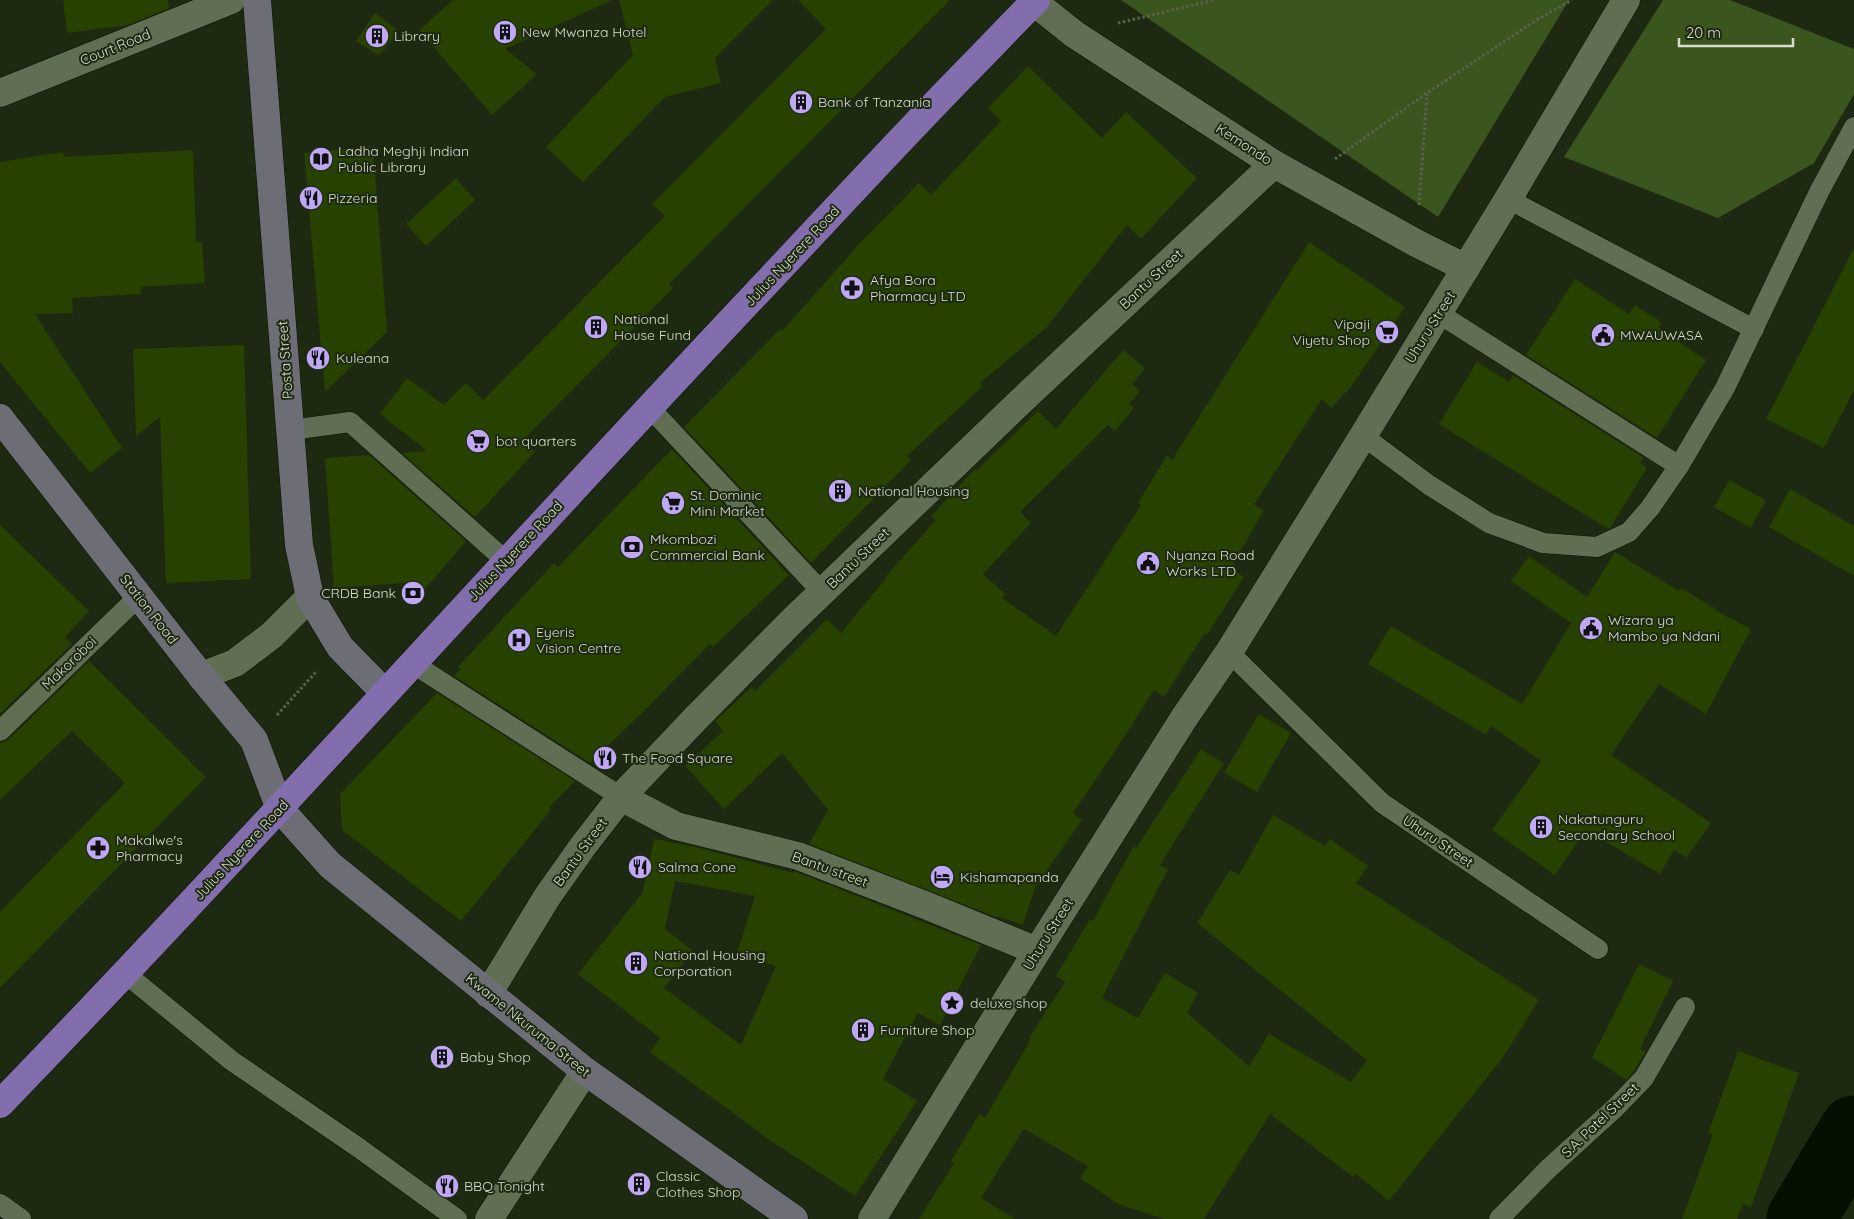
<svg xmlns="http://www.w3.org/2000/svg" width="1854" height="1219" font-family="Quicksand,sans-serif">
<rect width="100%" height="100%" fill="#1e2912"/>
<g fill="#3b551e">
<polygon points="1121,0 1569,0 1438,217"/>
<polygon points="1663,0 1730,0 1854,49 1854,94 1814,163 1718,218 1564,157"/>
</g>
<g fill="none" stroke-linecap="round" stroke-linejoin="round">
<polyline stroke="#061000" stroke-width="69" points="1801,1219 1854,1130"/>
</g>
<g fill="#274100" fill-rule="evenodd">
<polygon points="63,0 168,0 169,8 128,25 67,33"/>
<polygon points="453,0 612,0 505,49 537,74 492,115 419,30"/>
<polygon points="619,0 773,0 715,58 721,83 665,97 583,182 546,147 633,55"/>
<polygon points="798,0 950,0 669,284 673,288 523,440 535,452 475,517 402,453 427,451 380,414 407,378 444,405 466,383 483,400 665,216 652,204 826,29"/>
<polygon points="375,13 399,31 379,56 356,41"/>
<polygon points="1028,66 1102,138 1126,112 1197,178 1141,239 1127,225 1046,328 980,383 983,386 907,456 911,460 811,563 684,427 780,329 782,331 860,243 919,183 931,195 1001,121 988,108"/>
<polygon points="373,147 387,332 325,392 304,153"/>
<polygon points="193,150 196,242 202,242 205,283 141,287 141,294 72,298 73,313 35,314 122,448 90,473 0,362 0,162 63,152 64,157"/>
<polygon points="456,178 475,200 426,246 406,224"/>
<polygon points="1309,242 1405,307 1351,387 1331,408 1322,399 1254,505 1264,510 1231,568 1244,577 1207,635 1205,633 1164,697 1154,690 1117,748 1073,813 1082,820 1035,888 1023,925 996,916 996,917 809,844 828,810 782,753 724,809 685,766 723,731 715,721 752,687 755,691 827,619 841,633 886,578 885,577 936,520 931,516 975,469 976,471 1038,411 1056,429 1123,350 1145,368 1132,384 1140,391 1129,404 1134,408 1115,431 1108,425 1020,512 1031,523 983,574 1005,594 1002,598 1056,636 1141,505 1138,503 1167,455 1172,460"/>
<polygon points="1854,248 1854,390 1824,448 1766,419"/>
<polygon points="1575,279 1629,314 1635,305 1661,322 1658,328 1706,360 1657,438 1526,355"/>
<polygon points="244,345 251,579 166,583 160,417 136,436 133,349"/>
<polygon points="1477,362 1509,382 1513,375 1644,458 1640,463 1647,468 1610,528 1608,529 1439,424"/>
<polygon points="672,449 789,575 713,647 710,644 643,712 590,763 454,676 461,669 458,667 554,563 558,567"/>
<polygon points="369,455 466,541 425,589 418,582 334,588 325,458"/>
<polygon points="1729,480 1766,500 1751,528 1714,507"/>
<polygon points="1790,489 1854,526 1854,576 1769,527"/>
<polygon points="0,525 89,611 65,637 72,644 0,714"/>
<polygon points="1615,552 1679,591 1681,588 1716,609 1715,610 1751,629 1706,714 1659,684 1611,755 1711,823 1687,857 1674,850 1660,874 1586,830 1555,875 1492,830 1541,761 1491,726 1486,735 1368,664 1391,626 1522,704 1571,623 1511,581 1529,556 1587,597"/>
<polygon points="89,661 206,777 0,988 0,912 125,783 72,731 0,800 0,743 8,740"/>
<polygon points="437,693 575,781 549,808 551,810 461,921 342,830 340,794"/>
<polygon points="1259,714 1291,733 1257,792 1224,773"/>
<polygon points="1201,749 1224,763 1160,865 1168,869 1102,998 1138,1018 1165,973 1198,993 1187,1013 1249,1066 1269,1034 1351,1082 1367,1060 1197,923 1230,870 1239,875 1273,815 1325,846 1330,839 1368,866 1356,883 1539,1000 1504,1056 1389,1201 1356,1174 1353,1177 1270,1114 1204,1219 1165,1219 1118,1204 1080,1178 1088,1166 1024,1129 981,1198 1015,1219 919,1219 954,1163 951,1161 979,1114 985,1118 1031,1039 1029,1038 1065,982 1056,976 1090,919 1093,921 1133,847 1136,848"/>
<path d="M654 839 692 846 793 873 794 871 981 945 940 1025 918 1013 883 1079 917 1101 855 1196 774 1143 650 1052 660 1038 578 974 643 892ZM675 881 755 896 737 953 776 966 741 1045 664 988 693 951 665 929Z"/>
<polygon points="1639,964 1673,981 1640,1049 1646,1051 1634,1071 1626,1080 1592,1057"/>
<polygon points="1738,1051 1799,1073 1751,1207 1743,1204 1737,1219 1682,1219 1713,1134 1708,1133"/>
</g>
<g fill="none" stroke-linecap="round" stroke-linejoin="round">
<g stroke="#081200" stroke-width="21">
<g id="service">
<polyline points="1508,199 1754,329"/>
<polyline points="1438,313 1679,466"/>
<polyline points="649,407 822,592"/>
<polyline points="291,430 350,422 506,561"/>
<polyline points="1363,436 1429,485 1489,523 1543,543 1597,547 1629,532 1650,508 1679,466 1725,388 1819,192 1854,127"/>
<polyline points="1229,652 1382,803 1598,949"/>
<polyline points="412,663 621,797"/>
<polyline points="0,731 139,596"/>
<polyline points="126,974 232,1061 359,1148 457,1219"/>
<polyline points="0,1204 21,1219"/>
<polyline points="1499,1219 1547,1170 1615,1108 1644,1078 1685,1007"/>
</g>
</g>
<g stroke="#081200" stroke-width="29">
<g id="minor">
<polyline points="1034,2 1074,34 1274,164 1416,243 1466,268"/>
<polyline points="0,93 231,0"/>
<polyline points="201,676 235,663 272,635 310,597"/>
<polyline points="621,797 676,826 798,856 925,905 1037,951"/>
<polyline points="488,994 547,897 583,846 621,797 696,718 793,620 1020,402 1274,164"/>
<polyline points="489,1219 585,1071"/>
</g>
</g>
<g stroke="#081200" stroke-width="29">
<polyline id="tertiary" points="872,1219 1037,951 1184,718 1229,652 1363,436 1508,199 1626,0"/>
</g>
<g stroke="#081200" stroke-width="29">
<g id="secondary">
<polyline points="257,0 299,545 310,597 340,647 385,693"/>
<polyline points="0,418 201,676 254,740 280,809 330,865 585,1071 794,1219"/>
</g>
</g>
<g stroke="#081200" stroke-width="29">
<path id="trunk" d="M0 1104C256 839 500 565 753 297 822 224 891 149 962 76 987 51 1011 25 1036 0"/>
</g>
<g stroke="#59634f" stroke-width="3" stroke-dasharray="2.5 2.5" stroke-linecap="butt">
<polyline points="1118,23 1214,0"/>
<polyline points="1335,159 1427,93 1538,19 1572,0"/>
<polyline points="1419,205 1427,94"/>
<polyline points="277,715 316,672"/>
</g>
<use href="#service" stroke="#606e54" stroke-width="20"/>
<use href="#minor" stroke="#606e54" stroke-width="28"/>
<use href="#tertiary" stroke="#606e54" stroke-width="28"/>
<use href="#secondary" stroke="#6d6e75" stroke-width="28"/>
<use href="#trunk" stroke="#826ead" stroke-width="28"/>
</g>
<defs>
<g id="building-disc" transform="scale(1.25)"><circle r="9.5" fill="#bfa9f4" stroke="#1e2912"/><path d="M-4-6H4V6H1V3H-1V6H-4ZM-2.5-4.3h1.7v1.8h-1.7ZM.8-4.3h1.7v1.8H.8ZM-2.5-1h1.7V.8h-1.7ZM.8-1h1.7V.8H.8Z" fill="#111"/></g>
<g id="library-disc" transform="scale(1.25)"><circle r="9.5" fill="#bfa9f4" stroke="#1e2912"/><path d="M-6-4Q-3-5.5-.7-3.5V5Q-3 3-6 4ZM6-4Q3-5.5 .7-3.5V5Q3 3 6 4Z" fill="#111"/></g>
<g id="restaurant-disc" transform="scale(1.25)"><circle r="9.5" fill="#bfa9f4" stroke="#1e2912"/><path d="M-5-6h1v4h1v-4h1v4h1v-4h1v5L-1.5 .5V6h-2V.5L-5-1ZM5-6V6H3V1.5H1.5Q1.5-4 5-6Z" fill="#111"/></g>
<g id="pharmacy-disc" transform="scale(1.25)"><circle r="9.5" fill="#bfa9f4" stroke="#1e2912"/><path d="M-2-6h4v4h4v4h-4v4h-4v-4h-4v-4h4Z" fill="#111"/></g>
<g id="supermarket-disc" transform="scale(1.25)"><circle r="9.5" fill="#bfa9f4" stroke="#1e2912"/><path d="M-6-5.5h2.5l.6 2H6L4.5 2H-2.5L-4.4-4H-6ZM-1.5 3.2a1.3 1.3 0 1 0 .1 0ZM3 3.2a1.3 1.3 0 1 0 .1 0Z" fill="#111"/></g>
<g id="civic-disc" transform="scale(1.25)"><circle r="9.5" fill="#bfa9f4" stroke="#1e2912"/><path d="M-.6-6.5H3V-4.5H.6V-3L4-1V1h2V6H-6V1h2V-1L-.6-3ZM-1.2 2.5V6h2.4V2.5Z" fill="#111"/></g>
<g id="bank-disc" transform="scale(1.25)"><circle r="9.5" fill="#bfa9f4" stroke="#1e2912"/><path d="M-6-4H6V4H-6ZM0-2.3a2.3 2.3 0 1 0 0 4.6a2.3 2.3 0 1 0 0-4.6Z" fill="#111"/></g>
<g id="hospital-disc" transform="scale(1.25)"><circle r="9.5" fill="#bfa9f4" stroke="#1e2912"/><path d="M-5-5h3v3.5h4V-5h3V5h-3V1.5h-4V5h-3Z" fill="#111"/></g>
<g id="hotel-disc" transform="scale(1.25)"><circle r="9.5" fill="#bfa9f4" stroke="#1e2912"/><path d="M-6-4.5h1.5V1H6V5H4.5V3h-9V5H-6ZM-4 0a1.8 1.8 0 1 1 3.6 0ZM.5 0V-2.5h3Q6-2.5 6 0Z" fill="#111"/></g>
<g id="sight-disc" transform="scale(1.25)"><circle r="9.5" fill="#bfa9f4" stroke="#1e2912"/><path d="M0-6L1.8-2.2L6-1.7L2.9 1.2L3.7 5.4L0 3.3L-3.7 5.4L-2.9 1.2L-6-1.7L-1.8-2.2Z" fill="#111"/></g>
</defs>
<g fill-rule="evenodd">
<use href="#building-disc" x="505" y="32"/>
<use href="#building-disc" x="377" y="36"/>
<use href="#building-disc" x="801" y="102"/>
<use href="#library-disc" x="321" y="159"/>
<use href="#restaurant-disc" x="311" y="198"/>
<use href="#pharmacy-disc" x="852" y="288"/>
<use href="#building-disc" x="596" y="327"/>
<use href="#supermarket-disc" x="1387" y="332"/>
<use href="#civic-disc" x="1603" y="335"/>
<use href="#restaurant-disc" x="318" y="358"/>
<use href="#supermarket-disc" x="478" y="441"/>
<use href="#building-disc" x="840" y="491"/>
<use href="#supermarket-disc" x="673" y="503"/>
<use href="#bank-disc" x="632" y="547"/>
<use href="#civic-disc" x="1148" y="563"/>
<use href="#bank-disc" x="413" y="593"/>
<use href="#civic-disc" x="1591" y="628"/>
<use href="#hospital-disc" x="519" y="640"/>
<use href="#restaurant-disc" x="605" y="758"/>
<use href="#building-disc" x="1541" y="827"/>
<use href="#pharmacy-disc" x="98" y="848"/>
<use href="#restaurant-disc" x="640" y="867"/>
<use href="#hotel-disc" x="942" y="877"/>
<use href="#building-disc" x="636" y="963"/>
<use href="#sight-disc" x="952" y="1003"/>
<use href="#building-disc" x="863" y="1030"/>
<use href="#building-disc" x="442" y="1057"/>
<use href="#building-disc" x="639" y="1184"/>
<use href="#restaurant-disc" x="447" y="1186"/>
</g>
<g text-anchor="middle" stroke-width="4" stroke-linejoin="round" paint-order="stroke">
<g font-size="14" fill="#d5ddce" stroke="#1e2912" text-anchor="start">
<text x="522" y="37">New Mwanza Hotel</text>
<text x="394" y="41">Library</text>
<text x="818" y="107">Bank of Tanzania</text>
<text x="338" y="156">Ladha Meghji Indian<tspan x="338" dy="16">Public Library</tspan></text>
<text x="328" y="203">Pizzeria</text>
<text x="870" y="285">Afya Bora<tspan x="870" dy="16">Pharmacy LTD</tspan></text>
<text x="614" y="324">National<tspan x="614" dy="16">House Fund</tspan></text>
<text x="1370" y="329" text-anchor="end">Vipaji<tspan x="1370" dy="16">Viyetu Shop</tspan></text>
<text x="1620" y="340">MWAUWASA</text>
<text x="336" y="363">Kuleana</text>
<text x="496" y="446">bot quarters</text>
<text x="858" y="496">National Housing</text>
<text x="690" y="500">St. Dominic<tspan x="690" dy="16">Mini Market</tspan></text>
<text x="650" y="544">Mkombozi<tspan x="650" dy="16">Commercial Bank</tspan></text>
<text x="1166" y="560">Nyanza Road<tspan x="1166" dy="16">Works LTD</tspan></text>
<text x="396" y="598" text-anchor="end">CRDB Bank</text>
<text x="1608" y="625">Wizara ya<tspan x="1608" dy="16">Mambo ya Ndani</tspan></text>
<text x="536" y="637">Eyeris<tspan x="536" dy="16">Vision Centre</tspan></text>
<text x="622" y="763">The Food Square</text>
<text x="1558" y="824">Nakatunguru<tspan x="1558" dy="16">Secondary School</tspan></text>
<text x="116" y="845">Makalwe's<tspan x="116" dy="16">Pharmacy</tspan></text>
<text x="658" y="872">Salma Cone</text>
<text x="960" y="882">Kishamapanda</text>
<text x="654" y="960">National Housing<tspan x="654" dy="16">Corporation</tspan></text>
<text x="970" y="1008">deluxe shop</text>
<text x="880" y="1035">Furniture Shop</text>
<text x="460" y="1062">Baby Shop</text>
<text x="656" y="1181">Classic<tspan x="656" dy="16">Clothes Shop</tspan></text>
<text x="464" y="1191">BBQ Tonight</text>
</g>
<g font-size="14" fill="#d5ddce" stroke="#1e2912">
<text transform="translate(115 47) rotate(-22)" y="5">Court Road</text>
<text transform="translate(1244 144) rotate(33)" y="5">Kemondo</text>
<text transform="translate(792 256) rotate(-47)" y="5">Julius Nyerere Road</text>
<text transform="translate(1151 279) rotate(-43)" y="5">Bantu Street</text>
<text transform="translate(1430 327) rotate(-58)" y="5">Uhuru Street</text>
<text transform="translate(285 360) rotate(-94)" y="5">Posta Street</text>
<text transform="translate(515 551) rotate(-47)" y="5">Julius Nyerere Road</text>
<text transform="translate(858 558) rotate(-44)" y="5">Bantu Street</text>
<text transform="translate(149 609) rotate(52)" y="5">Station Road</text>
<text transform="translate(69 663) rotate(-44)" y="5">Makoroboi</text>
<text transform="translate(1438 841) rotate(34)" y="5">Uhuru Street</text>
<text transform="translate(241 850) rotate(-47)" y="5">Julius Nyerere Road</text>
<text transform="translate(580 852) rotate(-54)" y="5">Bantu Street</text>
<text transform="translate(830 869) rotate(20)" y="5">Bantu street</text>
<text transform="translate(1048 934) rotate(-58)" y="5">Uhuru Street</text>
<text transform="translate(528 1025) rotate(39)" y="5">Kwame Nkuruma Street</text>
<text transform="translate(1600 1120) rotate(-44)" y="5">S.A. Patel Street</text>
</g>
</g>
<path d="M1679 38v8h114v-8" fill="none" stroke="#d5ddce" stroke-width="2.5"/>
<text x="1686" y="38" font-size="15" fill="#d5ddce" stroke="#1e2912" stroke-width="4" paint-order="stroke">20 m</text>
</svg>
